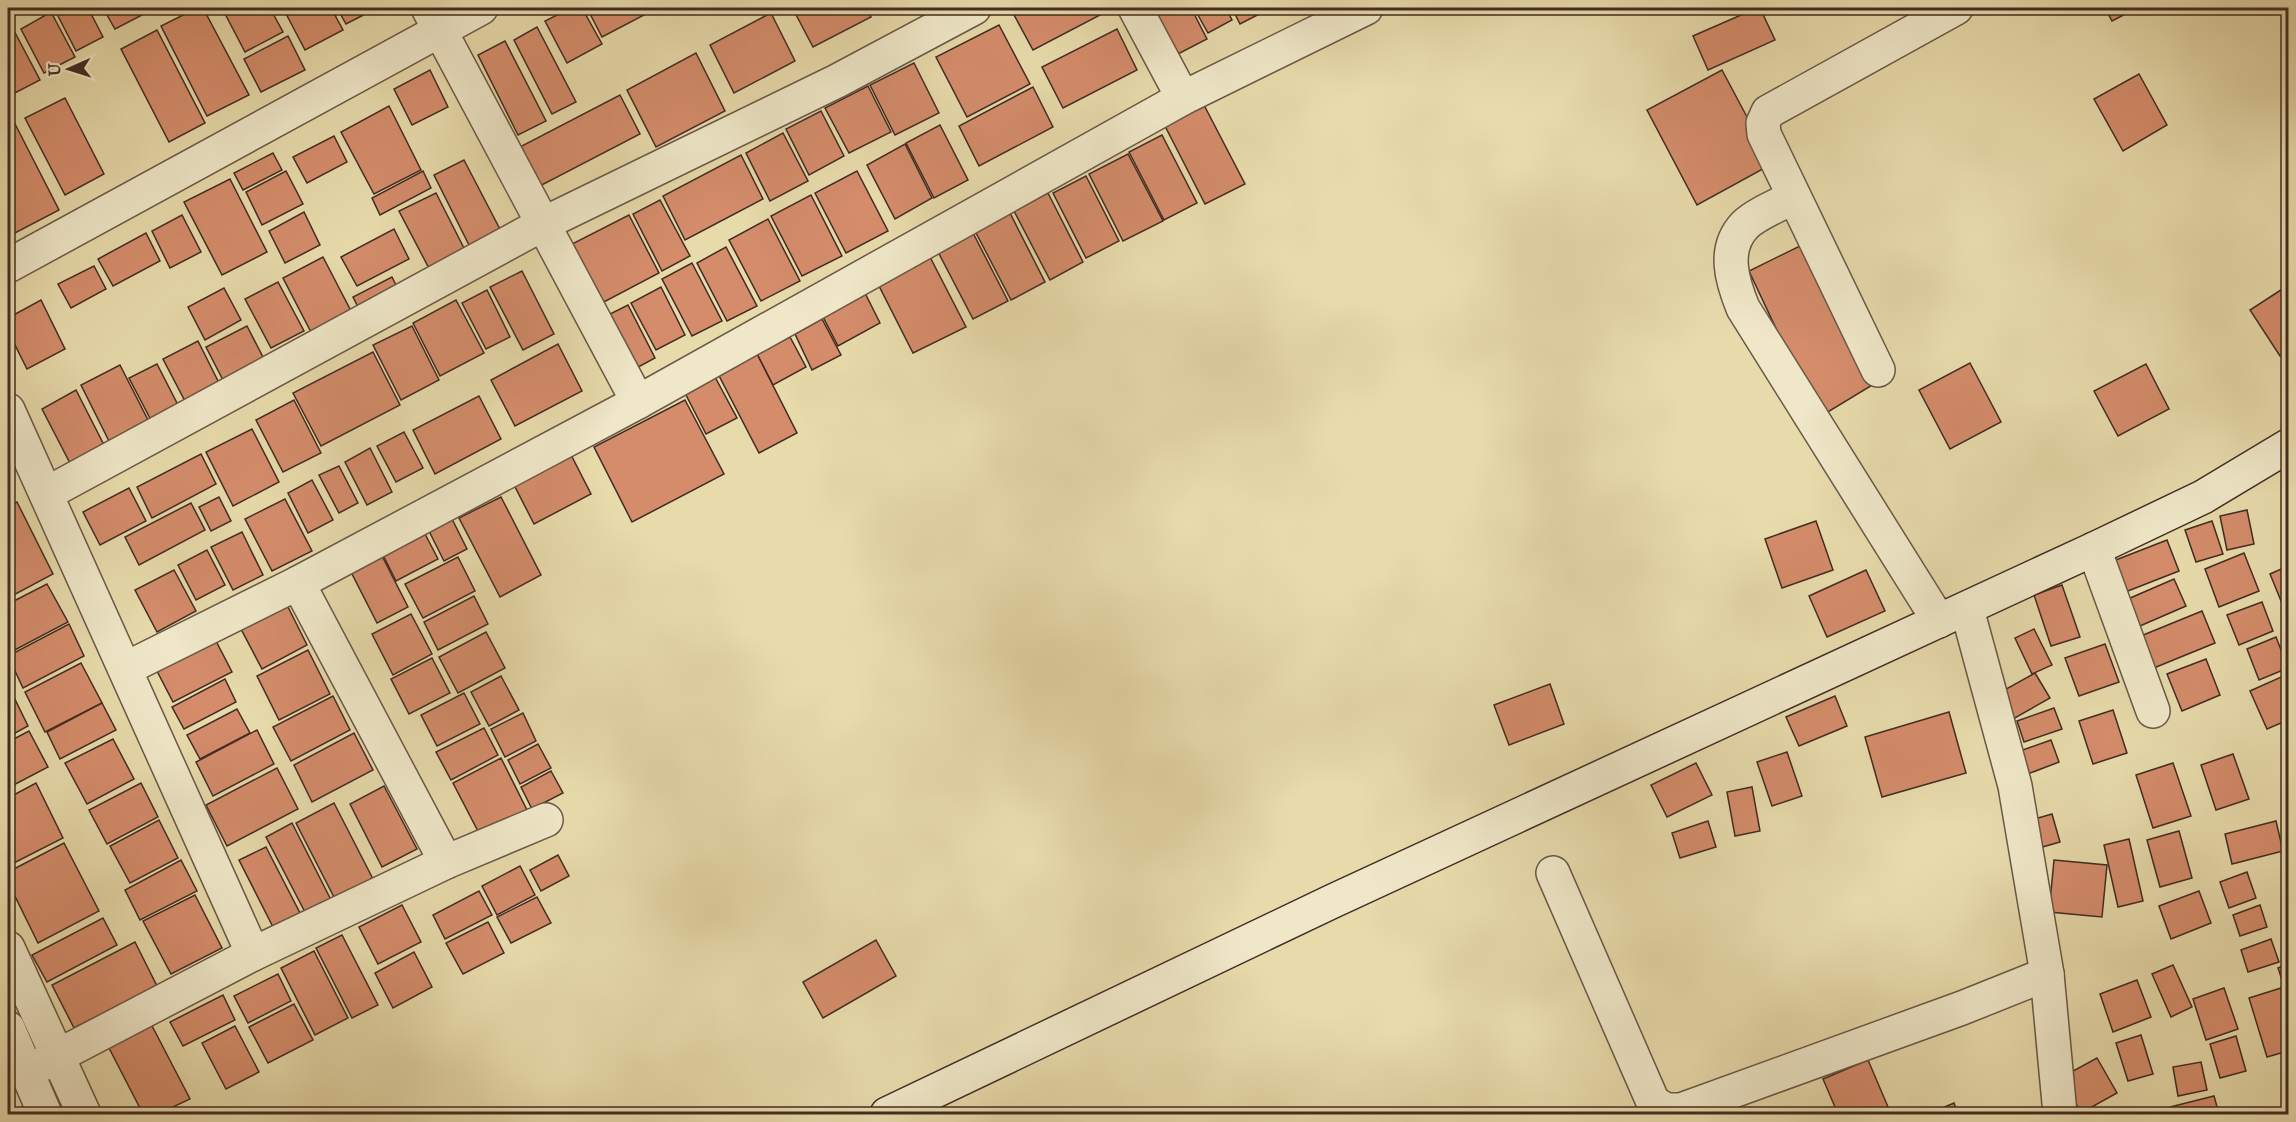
<svg xmlns="http://www.w3.org/2000/svg" width="2296" height="1122" font-family="'IM FELL Great Primer',serif">
<rect width="100%" height="100%" fill="#e7daab"/>
<filter id="stains"><feTurbulence type="fractalNoise" baseFrequency=".00333" numOctaves="4"/><feColorMatrix values="0 0 0 0 .2 0 0 0 0 .09 0 0 0 0 .02 0 0 0 .5 -.17"/></filter>
<radialGradient id="worn" r=".72"><stop offset=".6" stop-color="#630" stop-opacity="0"/><stop offset="1" stop-color="#630" stop-opacity=".3"/></radialGradient>
<g fill="#d48c6b" stroke="#412c23" stroke-width="1.5">
<polygon points="65,8 88,8 103,37 76,51 56,12"/>
<polygon points="103,8 146,8 148,12 115,29"/>
<polygon points="197,8 203,8 249,95 207,116 161,26"/>
<polygon points="222,8 270,8 283,32 245,52"/>
<polygon points="283,8 331,8 343,30 305,50"/>
<polygon points="337,8 377,8 346,24"/>
<polygon points="571,8 582,8 602,44 567,63 545,21"/>
<polygon points="587,8 643,8 646,14 602,37"/>
<polygon points="796,8 866,8 871,17 813,47 793,9"/>
<polygon points="1024,8 1098,8 1102,14 1033,50 1013,13"/>
<polygon points="1161,8 1191,8 1207,39 1178,54 1155,10"/>
<polygon points="1194,8 1226,8 1232,20 1208,33"/>
<polygon points="1232,8 1271,8 1240,24"/>
<polygon points="1757,8 1760,8 1775,40 1708,70 1693,36"/>
<polygon points="2105,8 2137,8 2112,21"/>
<polygon points="51,12 75,57 44,73 21,29"/>
<polygon points="771,13 795,61 734,93 710,45"/>
<polygon points="11,25 40,80 11,95 8,87 8,27"/>
<polygon points="999,25 1030,84 967,117 936,57"/>
<polygon points="537,27 576,102 552,114 514,40"/>
<polygon points="1117,29 1137,70 1063,108 1042,67"/>
<polygon points="157,30 205,123 169,142 121,49"/>
<polygon points="288,36 305,70 261,92 244,59"/>
<polygon points="505,41 546,121 518,135 478,55"/>
<polygon points="696,53 725,111 656,147 627,90"/>
<polygon points="914,63 939,113 895,135 870,85"/>
<polygon points="430,70 448,107 412,125 394,89"/>
<polygon points="1722,70 1772,164 1697,205 1647,110"/>
<polygon points="2139,74 2167,125 2123,151 2094,99"/>
<polygon points="868,86 891,132 849,153 825,108"/>
<polygon points="1033,87 1053,127 979,166 959,126"/>
<polygon points="620,95 640,134 536,188 516,149"/>
<polygon points="65,98 104,174 65,195 25,118"/>
<polygon points="1204,105 1245,184 1205,204 1165,126"/>
<polygon points="389,106 421,170 374,194 341,132"/>
<polygon points="821,111 844,156 809,175 786,129"/>
<polygon points="12,118 59,210 15,233 8,217 8,120"/>
<polygon points="940,125 968,180 934,198 906,143"/>
<polygon points="783,133 808,181 770,201 746,153"/>
<polygon points="1162,135 1197,203 1164,220 1129,152"/>
<polygon points="334,136 347,162 307,183 293,157"/>
<polygon points="905,144 932,198 895,219 867,165"/>
<polygon points="273,153 282,170 243,190 234,173"/>
<polygon points="1128,154 1163,221 1123,241 1089,174"/>
<polygon points="741,155 763,199 685,240 663,196"/>
<polygon points="464,160 503,235 472,251 434,175"/>
<polygon points="286,171 303,204 262,225 246,192"/>
<polygon points="423,171 431,188 380,215 372,198"/>
<polygon points="857,171 888,231 846,253 815,193"/>
<polygon points="1086,176 1119,241 1086,258 1053,193"/>
<polygon points="230,179 267,252 222,275 184,202"/>
<polygon points="436,193 469,258 433,276 399,211"/>
<polygon points="1048,193 1083,262 1050,280 1014,211"/>
<polygon points="811,195 842,256 802,276 771,216"/>
<polygon points="660,200 690,256 662,271 633,214"/>
<polygon points="1009,211 1045,282 1011,300 974,229"/>
<polygon points="304,212 320,245 285,263 269,231"/>
<polygon points="182,215 201,252 170,268 152,231"/>
<polygon points="629,215 659,273 602,303 572,244"/>
<polygon points="768,219 800,281 761,301 729,240"/>
<polygon points="394,229 409,259 357,286 341,257"/>
<polygon points="971,229 1008,301 973,319 936,248"/>
<polygon points="146,233 160,261 113,286 98,259"/>
<polygon points="1810,241 1879,381 1818,418 1749,271"/>
<polygon points="726,247 757,306 727,321 697,263"/>
<polygon points="929,255 966,327 913,353 877,282"/>
<polygon points="323,257 352,313 312,334 283,278"/>
<polygon points="692,263 722,321 692,336 662,279"/>
<polygon points="94,266 106,289 71,308 58,284"/>
<polygon points="522,271 554,334 523,350 490,287"/>
<polygon points="392,277 402,297 363,317 353,297"/>
<polygon points="278,282 304,331 271,348 245,299"/>
<polygon points="2287,286 2288,289 2288,351 2280,356 2250,310"/>
<polygon points="661,287 685,335 656,350 631,303"/>
<polygon points="224,288 241,320 205,340 188,307"/>
<polygon points="863,289 880,323 838,346 820,311"/>
<polygon points="487,290 510,337 486,349 462,303"/>
<polygon points="41,300 65,349 27,369 8,331 8,318"/>
<polygon points="456,300 484,353 440,376 413,323"/>
<polygon points="628,305 655,358 631,371 604,317"/>
<polygon points="822,319 841,355 812,370 795,334"/>
<polygon points="247,326 265,361 224,382 206,347"/>
<polygon points="412,326 439,380 401,400 373,345"/>
<polygon points="790,337 806,367 773,385 757,354"/>
<polygon points="198,341 220,385 186,403 163,359"/>
<polygon points="558,344 582,391 515,426 491,380"/>
<polygon points="753,346 797,433 759,453 714,366"/>
<polygon points="373,352 400,405 321,446 293,393"/>
<polygon points="1970,363 2001,422 1950,449 1919,390"/>
<polygon points="157,364 179,407 152,422 129,378"/>
<polygon points="2146,364 2169,409 2118,436 2094,391"/>
<polygon points="120,365 149,422 110,443 81,385"/>
<polygon points="715,377 737,418 706,434 685,393"/>
<polygon points="76,390 106,449 72,467 42,409"/>
<polygon points="479,396 501,439 435,474 413,430"/>
<polygon points="294,400 321,453 283,472 256,420"/>
<polygon points="685,400 724,474 632,522 594,447"/>
<polygon points="252,429 279,482 233,506 206,452"/>
<polygon points="404,432 423,468 396,482 377,446"/>
<polygon points="567,447 591,494 534,524 510,477"/>
<polygon points="370,448 392,492 367,505 345,462"/>
<polygon points="201,454 216,484 152,518 137,487"/>
<polygon points="339,466 358,503 339,513 319,475"/>
<polygon points="312,480 333,520 308,533 288,493"/>
<polygon points="129,488 146,521 100,545 83,512"/>
<polygon points="219,497 231,521 211,531 199,507"/>
<polygon points="501,497 541,575 500,597 459,518"/>
<polygon points="285,499 312,551 272,571 245,519"/>
<polygon points="17,502 53,574 8,598 8,506"/>
<polygon points="191,503 205,530 139,565 125,537"/>
<polygon points="2247,510 2254,544 2227,550 2220,516"/>
<polygon points="450,515 467,549 444,561 427,527"/>
<polygon points="1816,521 1833,570 1782,588 1765,539"/>
<polygon points="2212,521 2223,554 2196,562 2185,530"/>
<polygon points="423,530 438,559 396,581 381,551"/>
<polygon points="242,532 263,575 233,590 211,547"/>
<polygon points="2167,540 2179,571 2115,596 2103,565"/>
<polygon points="207,550 225,585 196,600 178,565"/>
<polygon points="2244,553 2259,591 2219,607 2205,569"/>
<polygon points="381,554 408,607 377,623 350,570"/>
<polygon points="458,557 475,591 423,618 405,584"/>
<polygon points="2288,566 2288,618 2270,574"/>
<polygon points="174,570 196,611 157,632 135,590"/>
<polygon points="1866,570 1885,611 1827,637 1809,596"/>
<polygon points="2174,579 2186,606 2133,629 2121,602"/>
<polygon points="47,584 68,622 9,653 8,604"/>
<polygon points="2062,585 2080,637 2051,646 2034,595"/>
<polygon points="474,596 488,624 438,650 424,622"/>
<polygon points="2262,602 2273,631 2239,645 2227,615"/>
<polygon points="287,605 307,645 262,669 241,629"/>
<polygon points="2202,611 2215,643 2144,672 2131,640"/>
<polygon points="411,614 432,654 393,675 372,634"/>
<polygon points="69,624 84,656 23,688 8,656"/>
<polygon points="2034,629 2052,665 2032,674 2015,638"/>
<polygon points="486,632 505,668 458,693 439,657"/>
<polygon points="2276,637 2288,668 2259,680 2247,649"/>
<polygon points="216,641 232,672 173,702 157,671"/>
<polygon points="2105,644 2119,682 2079,696 2065,658"/>
<polygon points="308,650 330,694 279,720 257,676"/>
<polygon points="432,658 450,693 409,714 391,679"/>
<polygon points="2206,659 2220,695 2182,711 2167,674"/>
<polygon points="81,663 102,703 45,732 25,692"/>
<polygon points="2035,673 2050,698 2013,719 1999,693"/>
<polygon points="2288,674 2288,720 2267,729 2250,691"/>
<polygon points="501,676 519,710 489,726 471,692"/>
<polygon points="225,679 236,702 184,729 172,707"/>
<polygon points="1550,684 1564,724 1509,745 1494,705"/>
<polygon points="8,685 28,726 8,737"/>
<polygon points="464,693 480,724 437,746 421,715"/>
<polygon points="333,696 350,730 291,761 273,727"/>
<polygon points="1835,696 1847,726 1799,746 1786,717"/>
<polygon points="102,703 116,730 60,759 47,732"/>
<polygon points="2054,708 2062,729 2024,742 2017,721"/>
<polygon points="237,709 250,733 200,759 187,735"/>
<polygon points="2113,710 2127,753 2093,764 2079,721"/>
<polygon points="1949,712 1966,773 1882,797 1865,737"/>
<polygon points="523,713 536,741 505,757 491,729"/>
<polygon points="484,728 498,755 451,780 436,752"/>
<polygon points="257,730 274,764 213,796 196,762"/>
<polygon points="29,731 48,767 8,788 8,742"/>
<polygon points="354,733 373,770 312,802 294,765"/>
<polygon points="113,739 134,779 87,804 65,763"/>
<polygon points="2051,740 2059,762 2025,775 2017,752"/>
<polygon points="538,744 551,768 520,784 508,760"/>
<polygon points="1787,752 1802,796 1772,806 1757,762"/>
<polygon points="2233,754 2249,799 2216,810 2201,765"/>
<polygon points="501,758 528,812 481,837 453,783"/>
<polygon points="1696,763 1712,795 1667,817 1651,785"/>
<polygon points="2173,763 2191,816 2153,828 2136,775"/>
<polygon points="277,768 298,809 227,846 206,805"/>
<polygon points="551,771 563,793 532,809 521,787"/>
<polygon points="36,783 63,838 8,866 8,798"/>
<polygon points="141,783 158,817 107,844 89,810"/>
<polygon points="384,786 417,849 382,867 350,804"/>
<polygon points="1752,787 1760,831 1735,836 1727,792"/>
<polygon points="334,803 374,881 336,901 296,823"/>
<polygon points="2052,814 2060,842 2039,848 2031,820"/>
<polygon points="159,820 178,858 130,883 110,846"/>
<polygon points="1708,821 1716,847 1680,858 1672,833"/>
<polygon points="2276,821 2283,851 2232,864 2225,834"/>
<polygon points="292,823 331,900 306,914 266,837"/>
<polygon points="2179,831 2192,878 2160,887 2147,840"/>
<polygon points="2129,839 2143,901 2118,907 2104,845"/>
<polygon points="64,843 99,911 38,943 8,882 8,872"/>
<polygon points="266,847 301,915 274,929 239,860"/>
<polygon points="558,855 569,876 541,891 530,870"/>
<polygon points="181,860 197,891 140,920 125,890"/>
<polygon points="2054,860 2107,865 2102,917 2049,912"/>
<polygon points="520,866 535,895 497,915 482,886"/>
<polygon points="2247,872 2256,898 2229,908 2220,882"/>
<polygon points="479,891 492,915 445,939 433,915"/>
<polygon points="2199,891 2211,923 2171,939 2159,906"/>
<polygon points="195,895 222,948 171,974 143,921"/>
<polygon points="537,897 551,923 511,943 497,917"/>
<polygon points="402,905 421,942 378,964 359,927"/>
<polygon points="2260,905 2267,927 2240,936 2233,915"/>
<polygon points="103,918 117,945 47,982 32,955"/>
<polygon points="488,922 504,953 463,974 446,943"/>
<polygon points="342,935 378,1005 352,1018 316,948"/>
<polygon points="2271,939 2279,962 2248,972 2241,950"/>
<polygon points="876,940 896,976 823,1018 803,982"/>
<polygon points="135,942 157,986 74,1028 52,985"/>
<polygon points="314,951 348,1018 315,1035 281,968"/>
<polygon points="414,952 432,987 393,1008 375,973"/>
<polygon points="2288,964 2288,998 2278,968"/>
<polygon points="2173,965 2192,1007 2171,1017 2152,974"/>
<polygon points="278,974 291,1001 248,1023 234,996"/>
<polygon points="2137,980 2151,1017 2113,1032 2100,994"/>
<polygon points="2224,988 2238,1029 2206,1040 2193,999"/>
<polygon points="2281,988 2288,1013 2288,1051 2267,1057 2249,998"/>
<polygon points="223,995 235,1020 183,1046 170,1022"/>
<polygon points="294,1004 313,1040 268,1063 249,1027"/>
<polygon points="150,1022 190,1099 158,1114 143,1114 107,1044"/>
<polygon points="235,1026 259,1072 226,1089 202,1043"/>
<polygon points="2141,1035 2153,1074 2128,1081 2116,1043"/>
<polygon points="2236,1036 2246,1071 2220,1078 2210,1044"/>
<polygon points="2097,1058 2117,1093 2081,1113 2062,1077"/>
<polygon points="1868,1060 1891,1114 1838,1114 1823,1079"/>
<polygon points="2201,1062 2207,1090 2178,1096 2173,1067"/>
<polygon points="2214,1096 2219,1114 2172,1114 2170,1107"/>
<polygon points="1954,1103 1958,1114 1928,1114"/>
</g>
<g fill="none" stroke-linecap="round" stroke-linejoin="round">
<g stroke="#6a5845" stroke-width="36">
<g id="street">
<polyline points="428,8 638,402"/>
<polyline points="1135,8 1183,98"/>
<path d="M1794 197C1781 204 1756 214 1745 225 1722 249 1732 281 1743 308L1939 621"/>
<polyline points="8,266 481,8"/>
<polyline points="1878,370 1764,134 1763,123 1768,112 1956,8"/>
<polyline points="8,410 253,954"/>
<polyline points="46,494 543,224 837,81 974,8"/>
<polyline points="2094,549 2153,711"/>
<polyline points="298,583 446,862"/>
<polyline points="1967,609 2015,786 2047,974 2060,1114"/>
<polyline points="125,669 298,583 638,402 1183,98 1366,8"/>
<polyline points="1553,873 1653,1102 1666,1110 1681,1110 1962,1008 2047,974"/>
<polyline points="8,948 84,1114"/>
<polyline points="8,1028 45,1114"/>
<polyline points="27,1072 253,954 446,862 546,820"/>
</g>
</g>
<g stroke="#412c23" stroke-width="36">
<polyline id="secondary" points="887,1114 1333,901 2094,549 2203,497 2288,446"/>
</g>
<use href="#street" stroke="#efe7c8" stroke-width="33"/>
<use href="#secondary" stroke="#efe7c8" stroke-width="33"/>
</g>
<rect width="2296" height="1122" fill="none" stroke="#e7daab" stroke-width="30"/>
<rect x="9" y="9" width="2278" height="1104" fill="none" stroke="#412c23" stroke-width="3"/>
<rect x="15" y="15" width="2266" height="1092" fill="none" stroke="#412c23" stroke-width="1.5"/>
<g transform="translate(69 69) rotate(267)" stroke="#efe7c8" stroke-width="4.5" paint-order="stroke">
<path d="M0-4.5L10 22L0 15L-10 22Z" fill="#412c23"/>
<text y="-9" font-size="16" font-weight="bold" text-anchor="middle" fill="#412c23">U</text>
</g>
<rect width="100%" height="100%" filter="url(#stains)"/>
<rect width="100%" height="100%" fill="url(#worn)"/>
</svg>
